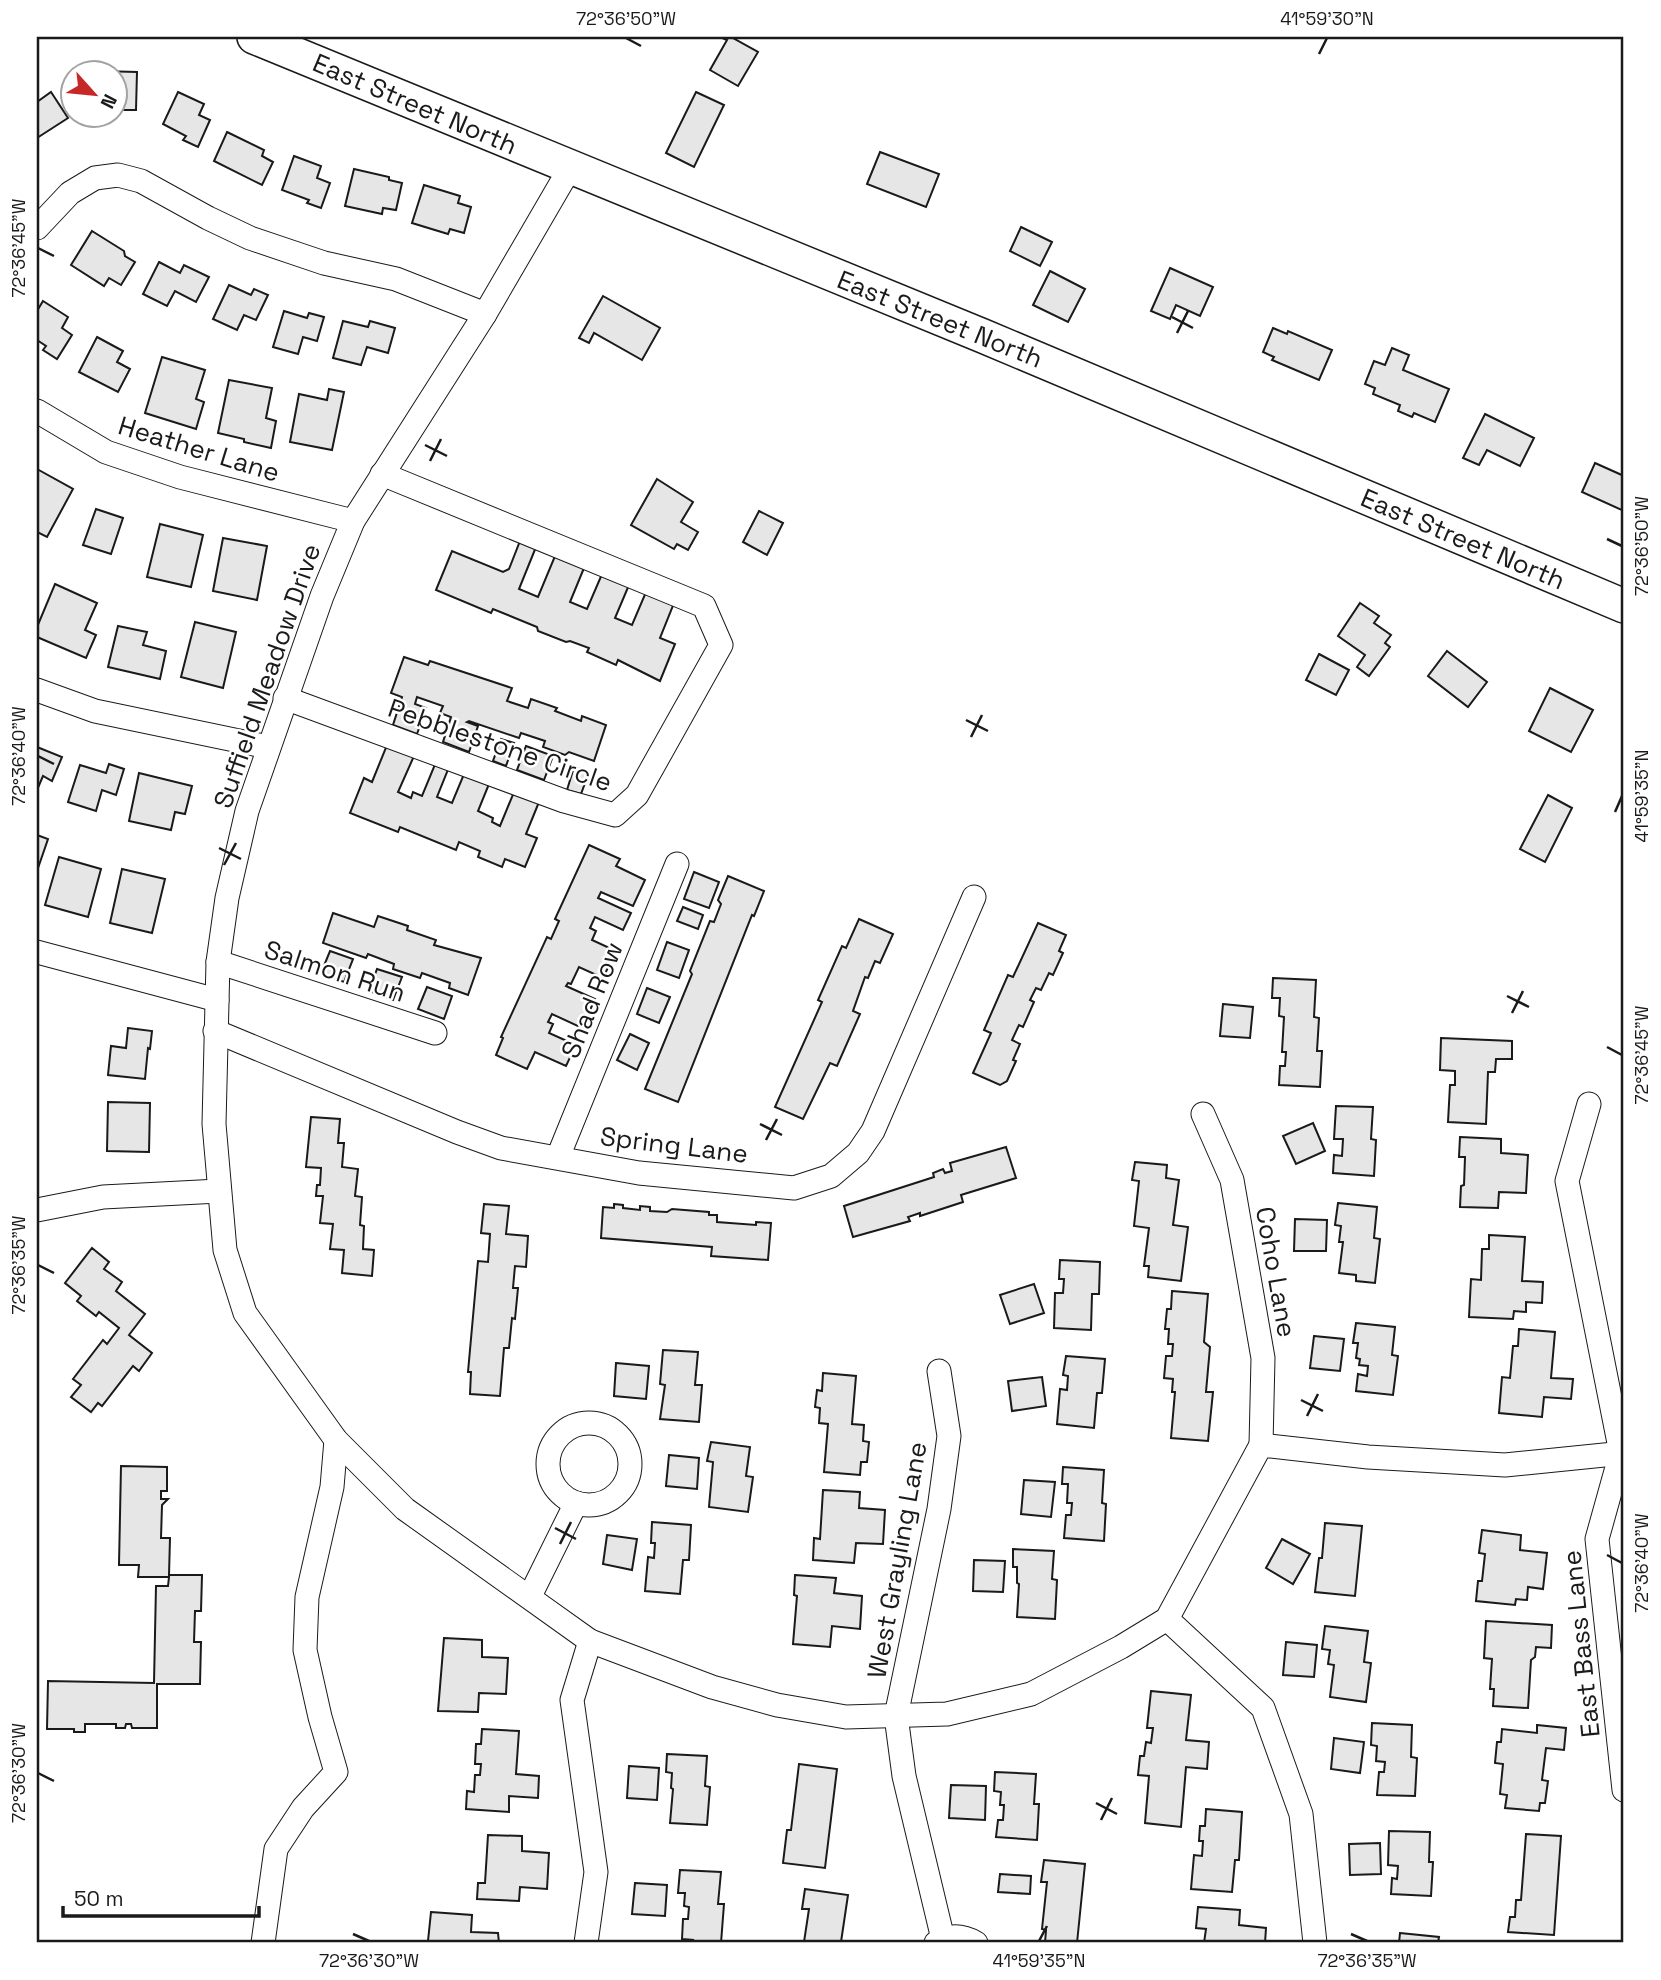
<svg xmlns="http://www.w3.org/2000/svg" width="1661" height="1980" font-family="'Space Grotesk',sans-serif">
<rect width="100%" height="100%" fill="#fff"/>
<g fill="#e6e6e6" stroke="#1a1a1a" stroke-width="2">
<polygon points="720,37 731,37 758,52 738,86 710,70 727,40"/>
<polygon points="100,71 137,72 136,110 116,110 116,74 100,74"/>
<polygon points="51,92 68,118 37,138 37,102"/>
<polygon points="178,92 204,104 199,115 210,120 198,147 183,140 186,136 163,124"/>
<polygon points="696,92 724,105 694,167 666,153"/>
<polygon points="227,132 264,150 262,156 273,162 262,185 214,161"/>
<polygon points="880,152 939,174 926,207 867,184"/>
<polygon points="294,156 321,166 317,178 330,183 321,208 307,203 309,200 282,190"/>
<polygon points="354,169 389,177 389,180 402,183 396,210 383,208 382,214 345,206"/>
<polygon points="424,185 460,196 458,203 471,207 464,233 450,229 448,234 412,223"/>
<polygon points="1021,227 1052,242 1040,266 1010,251"/>
<polygon points="92,231 124,251 125,256 135,262 121,285 109,278 104,286 71,265"/>
<polygon points="159,262 180,273 184,265 209,277 196,302 175,291 167,306 143,294"/>
<polygon points="1170,268 1213,287 1200,316 1176,305 1170,319 1151,311"/>
<polygon points="1050,271 1085,289 1068,322 1033,305"/>
<polygon points="229,285 251,295 254,289 268,295 256,320 244,315 237,330 213,319"/>
<polygon points="603,296 660,328 642,360 594,333 589,343 579,338"/>
<polygon points="43,301 68,317 62,328 72,335 57,359 43,350 46,346 37,340 37,311"/>
<polygon points="284,311 307,318 309,313 324,317 317,341 303,337 298,354 273,347"/>
<polygon points="343,321 368,327 370,321 395,328 388,353 367,347 361,365 333,358"/>
<polygon points="1273,328 1287,334 1288,331 1332,350 1319,380 1272,360 1274,357 1263,352"/>
<polygon points="97,337 123,351 117,362 130,369 118,392 79,372"/>
<polygon points="1392,348 1409,355 1403,370 1449,389 1435,422 1414,413 1412,417 1398,411 1400,405 1373,394 1375,388 1365,384 1374,361 1385,365"/>
<polygon points="162,357 205,370 196,399 204,402 196,429 145,413"/>
<polygon points="229,380 272,388 266,418 276,421 271,448 244,442 244,439 218,433"/>
<polygon points="329,389 344,392 332,450 290,442 299,394 327,400"/>
<polygon points="1485,414 1534,438 1520,466 1487,450 1479,465 1463,458"/>
<polygon points="1595,463 1624,476 1624,511 1582,492"/>
<polygon points="37,469 73,489 47,537 37,532"/>
<polygon points="657,479 693,502 681,522 698,532 688,550 677,544 674,549 631,525"/>
<polygon points="96,509 123,518 111,554 83,545"/>
<polygon points="759,511 783,523 767,555 743,542"/>
<polygon points="160,524 203,535 191,587 147,577"/>
<polygon points="223,538 267,546 257,600 213,591"/>
<polygon points="520,541 536,547 519,589 538,597 555,556 584,568 570,602 587,609 602,574 629,585 615,618 632,625 646,592 674,603 660,638 675,644 660,681 618,660 616,665 587,652 589,648 570,641 566,642 538,631 537,627 493,609 491,613 436,590 452,551 503,572 509,569"/>
<polygon points="55,584 97,603 85,630 96,635 86,658 37,637 37,627"/>
<polygon points="1360,603 1379,616 1374,623 1391,635 1385,643 1390,647 1369,676 1357,667 1365,655 1338,636"/>
<polygon points="195,622 236,632 223,688 181,677"/>
<polygon points="118,626 147,632 143,645 166,651 160,679 108,667"/>
<polygon points="1447,651 1487,682 1468,707 1428,676"/>
<polygon points="1319,654 1349,670 1336,695 1306,680"/>
<polygon points="404,657 428,665 430,661 512,688 507,701 528,708 531,699 557,708 555,711 581,721 582,716 606,725 594,761 569,752 565,755 543,747 545,741 521,733 519,738 469,721 467,722 478,726 469,752 443,742 451,717 440,713 443,706 417,697 415,704 426,708 417,734 393,725 402,697 391,693"/>
<polygon points="1550,688 1593,710 1571,752 1529,731"/>
<polygon points="501,739 514,743 506,766 493,761"/>
<polygon points="387,745 414,756 398,792 411,798 413,792 422,796 436,762 449,767 437,797 452,803 464,774 489,784 478,811 493,818 492,822 500,826 514,792 539,802 526,834 537,838 525,867 505,859 502,867 478,857 480,851 459,842 456,850 400,827 398,832 350,813 364,778 372,782"/>
<polygon points="526,746 553,756 544,780 517,770"/>
<polygon points="37,747 62,757 52,781 43,776 37,790"/>
<polygon points="109,764 124,769 116,795 102,790 96,811 68,802 80,765 106,773"/>
<polygon points="574,767 589,772 581,794 567,790"/>
<polygon points="139,773 192,786 185,814 175,812 171,830 129,821"/>
<polygon points="1548,795 1572,808 1545,862 1520,849"/>
<polygon points="37,835 48,839 37,871"/>
<polygon points="589,845 620,859 616,866 645,880 633,906 601,892 598,898 631,913 623,930 595,917 590,928 596,931 592,940 616,951 603,978 579,967 571,984 568,983 566,986 595,999 582,1028 552,1014 548,1022 553,1024 549,1033 576,1045 566,1066 535,1052 527,1069 496,1055 503,1038 501,1037 547,937 551,939 559,921 555,919"/>
<polygon points="59,857 101,869 88,917 45,905"/>
<polygon points="122,869 165,879 152,933 110,923"/>
<polygon points="694,872 719,882 709,908 684,899"/>
<polygon points="728,876 764,891 754,916 752,915 678,1102 645,1089 692,974 690,971 710,921 714,922 721,904 718,900"/>
<polygon points="683,907 703,915 698,929 677,921"/>
<polygon points="333,913 374,927 378,916 408,926 407,930 436,940 434,945 481,958 468,995 449,988 450,983 422,973 420,978 393,969 394,964 368,954 366,958 323,943"/>
<polygon points="859,919 893,934 880,963 875,961 868,978 865,977 853,1011 860,1014 837,1066 830,1063 803,1119 775,1107 822,1002 818,1000 842,946 846,948"/>
<polygon points="1038,923 1066,935 1059,951 1063,953 1053,975 1049,973 1041,990 1036,988 1030,1000 1034,1002 1023,1027 1019,1025 1012,1040 1020,1044 1013,1060 1016,1061 1007,1081 1000,1085 973,1073 991,1033 984,1030 1008,975 1013,977"/>
<polygon points="667,942 689,950 679,978 657,970"/>
<polygon points="330,951 353,959 344,982 321,973"/>
<polygon points="377,969 402,977 393,1000 369,991"/>
<polygon points="1273,978 1316,980 1314,1017 1319,1018 1317,1051 1322,1051 1320,1087 1279,1085 1280,1066 1285,1066 1286,1052 1282,1052 1284,1017 1279,1016 1280,998 1272,998"/>
<polygon points="427,987 452,996 444,1019 418,1009"/>
<polygon points="647,988 670,997 659,1023 637,1014"/>
<polygon points="1223,1004 1253,1007 1250,1038 1220,1036"/>
<polygon points="128,1028 152,1031 150,1049 148,1048 145,1079 108,1075 111,1046 126,1048"/>
<polygon points="630,1034 649,1043 637,1070 617,1060"/>
<polygon points="1441,1038 1512,1041 1512,1059 1496,1059 1495,1072 1488,1072 1486,1124 1448,1122 1450,1085 1455,1085 1455,1071 1440,1070"/>
<polygon points="108,1102 150,1103 149,1152 107,1151"/>
<polygon points="1336,1106 1373,1107 1371,1139 1376,1140 1374,1176 1333,1173 1334,1155 1342,1156 1343,1139 1334,1139"/>
<polygon points="311,1117 340,1119 338,1143 344,1143 342,1167 358,1169 355,1196 362,1197 360,1225 364,1226 363,1249 374,1250 372,1276 342,1273 344,1250 330,1249 333,1224 320,1223 323,1196 316,1196 317,1185 320,1185 321,1168 306,1167"/>
<polygon points="1313,1123 1325,1151 1296,1164 1283,1136"/>
<polygon points="1460,1137 1501,1139 1501,1153 1528,1155 1526,1193 1499,1192 1498,1208 1460,1207 1461,1186 1464,1185 1465,1157 1459,1157"/>
<polygon points="1006,1147 1016,1178 961,1195 963,1202 920,1216 920,1213 908,1217 910,1221 853,1237 844,1206 934,1177 933,1173 943,1169 945,1173 952,1171 950,1163"/>
<polygon points="1135,1162 1167,1165 1166,1178 1179,1180 1173,1225 1188,1227 1181,1281 1148,1277 1149,1266 1144,1266 1149,1228 1134,1226 1139,1181 1132,1180"/>
<polygon points="1338,1203 1377,1207 1374,1238 1380,1239 1375,1283 1356,1281 1356,1275 1339,1273 1343,1242 1339,1242 1341,1226 1335,1225"/>
<polygon points="484,1204 509,1206 506,1234 528,1236 526,1267 515,1266 513,1288 518,1288 515,1319 512,1318 509,1348 504,1348 500,1396 470,1394 471,1372 468,1372 478,1261 488,1262 490,1234 481,1233"/>
<polygon points="614,1204 623,1205 623,1208 640,1210 640,1206 650,1207 650,1211 667,1212 672,1209 709,1212 709,1215 717,1215 717,1222 756,1225 756,1222 771,1223 768,1260 711,1256 712,1247 601,1238 603,1207 614,1208"/>
<polygon points="1295,1219 1327,1220 1326,1251 1294,1251"/>
<polygon points="1489,1235 1525,1237 1522,1281 1543,1282 1542,1303 1526,1302 1526,1312 1514,1311 1513,1319 1469,1317 1471,1279 1481,1280 1482,1249 1489,1249"/>
<polygon points="92,1248 109,1262 104,1269 122,1282 116,1291 145,1314 129,1335 152,1353 139,1371 133,1366 102,1406 98,1403 91,1412 71,1397 81,1385 73,1379 103,1340 107,1344 119,1328 99,1312 96,1316 77,1301 81,1296 65,1283"/>
<polygon points="1060,1260 1100,1262 1099,1294 1092,1294 1091,1330 1054,1328 1055,1293 1063,1293 1064,1279 1059,1279"/>
<polygon points="1034,1284 1044,1313 1010,1324 1000,1295"/>
<polygon points="1172,1291 1208,1294 1204,1342 1210,1347 1206,1392 1213,1392 1208,1441 1171,1438 1175,1392 1172,1392 1173,1379 1164,1378 1166,1356 1172,1356 1173,1344 1168,1344 1169,1329 1165,1329 1167,1309 1171,1309"/>
<polygon points="1356,1323 1395,1327 1392,1355 1398,1356 1393,1395 1356,1391 1358,1374 1367,1376 1368,1366 1359,1365 1360,1359 1356,1358 1358,1343 1353,1343"/>
<polygon points="1519,1329 1555,1332 1551,1378 1573,1379 1571,1399 1544,1397 1542,1417 1499,1413 1502,1377 1510,1378 1513,1346 1518,1346"/>
<polygon points="1314,1336 1344,1339 1340,1371 1310,1368"/>
<polygon points="663,1350 698,1352 695,1385 702,1385 699,1422 660,1419 665,1385 660,1384"/>
<polygon points="1066,1356 1105,1359 1102,1393 1097,1393 1094,1428 1057,1424 1060,1389 1067,1390 1068,1376 1063,1375"/>
<polygon points="616,1363 649,1366 646,1399 614,1396"/>
<polygon points="823,1373 856,1376 852,1424 864,1425 863,1441 869,1442 867,1462 861,1462 860,1475 824,1472 828,1424 819,1423 820,1408 815,1407 817,1390 822,1391"/>
<polygon points="1042,1377 1046,1406 1012,1411 1008,1381"/>
<polygon points="711,1442 750,1447 746,1476 753,1477 748,1512 709,1507 713,1462 707,1461"/>
<polygon points="669,1455 699,1458 697,1489 666,1486"/>
<polygon points="121,1466 167,1467 167,1491 161,1491 161,1499 168,1499 162,1505 161,1538 170,1538 169,1575 202,1575 201,1611 195,1611 194,1642 201,1642 200,1684 157,1684 157,1728 132,1728 131,1724 126,1724 125,1728 116,1728 116,1724 85,1724 85,1732 74,1732 74,1729 47,1729 48,1681 154,1683 156,1586 168,1586 169,1577 138,1577 139,1565 119,1565"/>
<polygon points="1063,1467 1104,1470 1102,1503 1106,1504 1104,1541 1064,1538 1066,1515 1071,1515 1072,1503 1067,1503 1068,1484 1062,1484"/>
<polygon points="1024,1480 1055,1482 1051,1517 1021,1514"/>
<polygon points="823,1490 860,1492 859,1508 885,1510 883,1544 856,1543 854,1563 813,1560 814,1538 820,1539"/>
<polygon points="652,1522 691,1525 689,1560 683,1560 680,1594 645,1591 648,1557 654,1558 655,1543 651,1543"/>
<polygon points="1325,1523 1362,1526 1355,1596 1315,1592 1319,1558 1322,1558"/>
<polygon points="1482,1530 1521,1535 1520,1550 1547,1553 1543,1589 1528,1587 1527,1600 1516,1599 1515,1605 1476,1601 1478,1581 1482,1581 1485,1554 1479,1553"/>
<polygon points="607,1535 637,1539 632,1570 603,1564"/>
<polygon points="1282,1539 1310,1554 1293,1584 1266,1568"/>
<polygon points="1013,1549 1054,1551 1052,1579 1057,1580 1055,1619 1017,1617 1019,1584 1017,1583 1017,1567 1013,1567"/>
<polygon points="974,1560 1005,1561 1003,1592 973,1591"/>
<polygon points="795,1575 836,1578 834,1593 862,1596 860,1629 832,1626 830,1647 793,1644 797,1596 794,1595"/>
<polygon points="1486,1621 1552,1625 1551,1648 1536,1647 1535,1657 1531,1660 1528,1708 1493,1706 1494,1689 1490,1689 1492,1659 1484,1658"/>
<polygon points="1325,1626 1368,1631 1364,1662 1371,1663 1366,1702 1330,1697 1334,1665 1328,1664 1330,1650 1322,1649"/>
<polygon points="444,1638 482,1640 482,1657 508,1658 506,1694 479,1693 478,1712 438,1711"/>
<polygon points="1286,1642 1317,1645 1314,1677 1283,1675"/>
<polygon points="1151,1691 1191,1695 1186,1740 1209,1742 1207,1769 1186,1767 1181,1827 1145,1823 1149,1776 1138,1775 1140,1756 1144,1756 1146,1742 1151,1743 1153,1728 1147,1728"/>
<polygon points="1372,1723 1412,1725 1411,1757 1417,1758 1415,1796 1377,1795 1379,1772 1384,1772 1385,1762 1376,1761 1377,1746 1371,1745"/>
<polygon points="1537,1725 1566,1728 1564,1750 1546,1748 1542,1780 1548,1781 1545,1803 1540,1803 1539,1811 1505,1808 1507,1795 1500,1794 1503,1764 1495,1763 1497,1742 1501,1742 1502,1729 1537,1733"/>
<polygon points="482,1729 519,1731 516,1774 539,1776 538,1798 509,1796 509,1812 466,1809 467,1791 474,1792 475,1775 480,1775 481,1764 475,1764 476,1744 481,1744"/>
<polygon points="1334,1738 1364,1742 1360,1773 1331,1769"/>
<polygon points="667,1754 707,1756 705,1786 710,1787 707,1825 670,1823 673,1789 671,1788 672,1773 666,1772"/>
<polygon points="799,1764 837,1769 825,1868 783,1863 787,1830 791,1830"/>
<polygon points="629,1766 659,1768 657,1800 627,1798"/>
<polygon points="995,1772 1036,1774 1034,1804 1039,1804 1037,1840 996,1837 998,1820 1003,1820 1004,1805 1000,1805 1001,1792 994,1791"/>
<polygon points="951,1785 986,1786 985,1820 949,1818"/>
<polygon points="1206,1809 1242,1812 1239,1860 1235,1860 1232,1892 1191,1889 1194,1855 1202,1856 1203,1841 1199,1841 1200,1826 1205,1826"/>
<polygon points="1389,1831 1430,1832 1429,1862 1433,1862 1431,1896 1391,1894 1392,1878 1397,1879 1398,1866 1388,1865"/>
<polygon points="1526,1834 1561,1836 1554,1935 1508,1932 1510,1917 1515,1917 1516,1900 1521,1900"/>
<polygon points="488,1835 522,1836 522,1851 549,1853 547,1889 520,1887 519,1901 477,1899 478,1883 485,1883"/>
<polygon points="1380,1843 1381,1874 1350,1875 1349,1844"/>
<polygon points="1044,1860 1085,1864 1077,1943 1045,1943 1046,1930 1042,1929 1047,1882 1041,1882"/>
<polygon points="680,1870 721,1872 718,1904 724,1904 721,1943 692,1943 693,1940 682,1939 683,1919 688,1919 689,1907 684,1906 685,1893 678,1893"/>
<polygon points="1000,1874 1031,1876 1030,1894 998,1892"/>
<polygon points="635,1883 667,1885 665,1916 632,1914"/>
<polygon points="805,1889 848,1895 841,1942 848,1943 804,1942 809,1909 802,1909"/>
<polygon points="1198,1907 1240,1910 1239,1925 1266,1928 1265,1943 1204,1943 1206,1929 1196,1928"/>
<polygon points="431,1912 472,1915 471,1932 498,1933 499,1943 428,1941"/>
<polygon points="1400,1933 1439,1937 1438,1943 1399,1943"/>
</g>
<g fill="none" stroke-linecap="round" stroke-linejoin="round">
<g stroke="#1a1a1a" stroke-width="25">
<g id="street">
<polyline points="570,168 485,314 353,521 322,596 247,811 227,898 218,962 214,1124 225,1250 245,1313 336,1440 405,1509 590,1641 712,1687 777,1705 846,1717 947,1714 1031,1694 1121,1647 1167,1619 1261,1445 1368,1457 1505,1465 1624,1453"/>
<polyline points="37,228 70,193 95,178 118,175 141,181 208,218 250,238 324,263 396,279 485,314"/>
<polyline points="37,411 106,452 180,477 353,521"/>
<polyline points="37,690 95,711 268,747"/>
<polyline points="285,698 564,801 615,815 637,795 721,645 704,606 382,474"/>
<polyline points="37,952 217,1000"/>
<polyline points="218,962 435,1033"/>
<polyline points="215,1031 457,1132 501,1148 639,1173 794,1188 831,1176 858,1153 873,1131 974,897"/>
<polyline points="1589,1104 1567,1181 1621,1453 1597,1539 1624,1790"/>
<polyline points="1203,1114 1232,1180 1263,1358 1261,1445"/>
<polyline points="558,1157 677,864"/>
<polyline points="37,1210 103,1197 219,1191"/>
<polyline points="939,1371 949,1436 939,1509 896,1716 904,1776 943,1939"/>
<circle cx="589" cy="1464" r="41"/>
<polyline points="530,1596 576,1503"/>
<polyline points="1167,1619 1263,1708 1301,1814 1315,1943"/>
<polyline points="263,1943 276,1849 303,1808 336,1772 320,1717 305,1650 307,1597 332,1487 336,1440"/>
<polyline points="586,1943 596,1872 572,1700 590,1641"/>
<path d="M936 1943C950 1934 962 1935 976 1943"/>
</g>
</g>
<g stroke="#1a1a1a" stroke-width="36">
<polyline id="secondary" points="254,37 983,336 1624,606"/>
</g>
<use href="#street" stroke="#fff" stroke-width="23"/>
<use href="#secondary" stroke="#fff" stroke-width="33"/>
</g>
<path fill="none" stroke="#1a1a1a" stroke-width="2.5" d="M626 38 641 46M1319 54 1327 38M38 248 54 256M1172 317 1193 328M1177 333 1188 311M425 445 447 456M430 461 441 439M1607 539 1622 546M966 720 988 731M971 737 982 715M38 756 54 764M1615 812 1622 796M219 848 241 859M224 865 236 843M1507 996 1529 1007M1512 1013 1523 991M1607 1047 1622 1055M760 1124 782 1135M766 1140 777 1119M38 1265 54 1273M1301 1400 1323 1411M1307 1416 1318 1394M555 1528 576 1539M560 1544 571 1522M1607 1555 1622 1563M38 1773 54 1781M1096 1803 1117 1814M1101 1820 1112 1798M353 1934 369 1941M1351 1934 1367 1941M1039 1941 1047 1926"/>
<g text-anchor="middle" stroke-width="5" stroke-linejoin="round" paint-order="stroke">
<g font-size="26" fill="#1a1a1a" stroke="#fff">
<text transform="translate(415 104) rotate(23)" y="9">East Street North</text>
<text transform="translate(940 319) rotate(22)" y="9">East Street North</text>
<text transform="translate(199 449) rotate(17)" y="9">Heather Lane</text>
<text transform="translate(1463 539) rotate(23)" y="9">East Street North</text>
<text transform="translate(267 676) rotate(-71)" y="9">Suffield Meadow Drive</text>
<text transform="translate(500 745) rotate(19)" y="9">Pebblestone Circle</text>
<text transform="translate(335 971) rotate(18)" y="9">Salmon Run</text>
<text transform="translate(592 1000) rotate(-68)" y="9">Shad Row</text>
<text transform="translate(674 1145) rotate(7)" y="9">Spring Lane</text>
<text transform="translate(1276 1272) rotate(80)" y="9">Coho Lane</text>
<text transform="translate(897 1560) rotate(-80)" y="9">West Grayling Lane</text>
<text transform="translate(1581 1644) rotate(-96)" y="9">East Bass Lane</text>
</g>
</g>
<rect width="1661" height="1980" fill="none" stroke="#ffffff" stroke-width="77"/>
<g transform="translate(94 94) rotate(117)"><circle r="33" fill="#ffffff" stroke="#a3a3a3" stroke-width="2"/>
<path d="M0-5L12 26L0 18L-12 26Z" fill="#c62828"/>
<text y="-10" font-size="19" font-weight="bold" text-anchor="middle" fill="#1a1a1a">N</text>
</g>
<path d="M63 1906v10h196v-10" fill="none" stroke="#1a1a1a" stroke-width="3.5"/>
<text x="74" y="1906" font-size="21" fill="#1a1a1a" stroke="#ffffff" stroke-width="5" paint-order="stroke">50 m</text>
<rect x="38" y="38" width="1584" height="1903" fill="none" stroke="#1a1a1a" stroke-width="2.5"/>
<g font-size="18" text-anchor="middle" fill="#1a1a1a">
<text x="626" y="25">72°36'50"W</text>
<text x="1327" y="25">41°59'30"N</text>
<text transform="translate(19 248) rotate(-90)" y="6">72°36'45"W</text>
<text transform="translate(1642 546) rotate(-90)" y="6">72°36'50"W</text>
<text transform="translate(19 756) rotate(-90)" y="6">72°36'40"W</text>
<text transform="translate(1642 796) rotate(-90)" y="6">41°59'35"N</text>
<text transform="translate(1642 1055) rotate(-90)" y="6">72°36'45"W</text>
<text transform="translate(19 1265) rotate(-90)" y="6">72°36'35"W</text>
<text transform="translate(1642 1563) rotate(-90)" y="6">72°36'40"W</text>
<text transform="translate(19 1773) rotate(-90)" y="6">72°36'30"W</text>
<text x="369" y="1967">72°36'30"W</text>
<text x="1039" y="1967">41°59'35"N</text>
<text x="1367" y="1967">72°36'35"W</text>
</g>
</svg>
